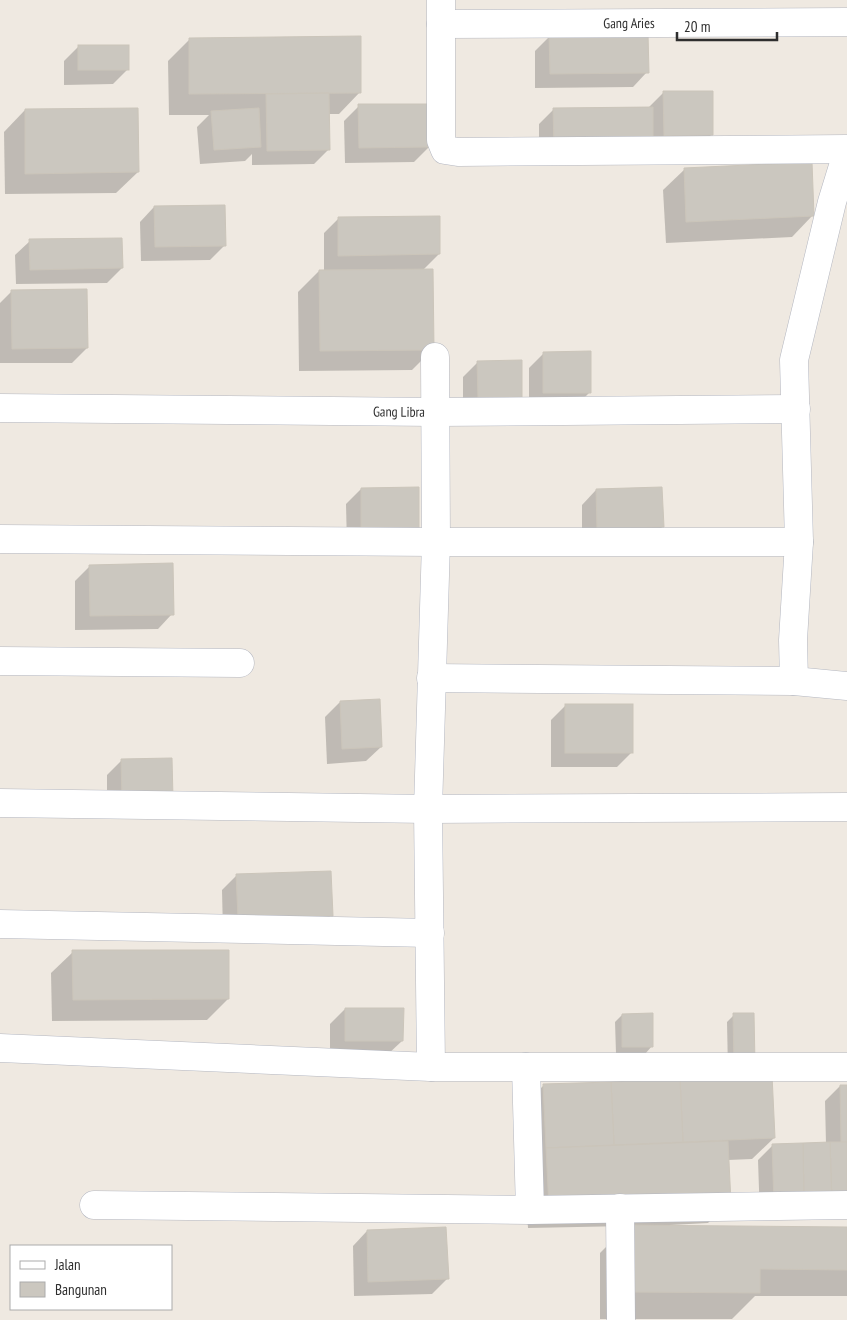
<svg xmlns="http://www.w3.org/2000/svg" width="847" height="1320" font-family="'PT Sans Narrow',sans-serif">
<rect width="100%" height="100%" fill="#efe9e1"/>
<g fill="#0003">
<polygon points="550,36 647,72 633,87 535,88 535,51"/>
<polygon points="189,40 360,92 339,114 328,114 329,149 314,164 252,165 252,154 245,161 200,164 197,127 209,115 169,115 168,61"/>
<polygon points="78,47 128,69 113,84 64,85 64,61"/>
<polygon points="663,93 712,134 697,149 539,163 539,124 554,109 649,107"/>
<polygon points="359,106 429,147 414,162 345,163 344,121"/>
<polygon points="25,110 138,172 116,193 5,194 4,132"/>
<polygon points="685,169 813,215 792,237 666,243 663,190"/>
<polygon points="154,207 224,246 210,260 141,261 140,222"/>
<polygon points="339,218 439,254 423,270 433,349 412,370 299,371 298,292 319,271 324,271 324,233"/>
<polygon points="30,241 122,268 107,283 16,284 15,255"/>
<polygon points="12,291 87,348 72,363 0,363 0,303"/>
<polygon points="544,353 590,392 575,407 529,407 529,368"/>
<polygon points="478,362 506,413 463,414 463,377"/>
<polygon points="361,489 403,545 347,546 346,504"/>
<polygon points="596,490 662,527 648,542 582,543 582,505"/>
<polygon points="90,566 172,614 158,629 75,630 75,581"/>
<polygon points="340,702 381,747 366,761 327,764 325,717"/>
<polygon points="566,705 632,752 617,767 551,767 551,720"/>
<polygon points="171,759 107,812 107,775 122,760"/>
<polygon points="237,875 331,915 317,930 223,933 222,890"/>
<polygon points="73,952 228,999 207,1020 52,1021 51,973"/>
<polygon points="345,1009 402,1041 387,1055 330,1055 330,1024"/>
<polygon points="753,1014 728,1071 727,1022 734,1015"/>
<polygon points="622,1015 652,1046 645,1054 616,1054 615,1022"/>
<polygon points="543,1086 774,1138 752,1159 728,1160 729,1202 708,1223 670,1225 670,1227 847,1228 847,1296 755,1296 732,1319 600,1319 600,1253 627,1226 528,1228 525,1171 529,1100"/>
<polygon points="840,1086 847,1086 847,1215 760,1219 758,1160 773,1145 826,1144 825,1101"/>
<polygon points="367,1231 447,1279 432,1294 354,1296 353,1246"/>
</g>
<g fill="#cbc7bf" stroke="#cbc5ba">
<polygon points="648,34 649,73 550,74 549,35"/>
<polygon points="361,36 361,93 189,94 189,38"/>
<rect x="78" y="45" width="51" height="25"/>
<polygon points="663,91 713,91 713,135 664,136"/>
<polygon points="329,93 330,150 267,151 266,94"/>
<polygon points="358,104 430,104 430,147 359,148"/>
<polygon points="653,107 653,147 554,149 553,108"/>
<polygon points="138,108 139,172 25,174 25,109"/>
<polygon points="259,108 261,147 214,150 211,111"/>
<polygon points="812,162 814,216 686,222 684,168"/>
<polygon points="225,205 226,246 155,247 154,206"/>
<polygon points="440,216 440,254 338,256 338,217"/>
<polygon points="122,238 123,268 30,270 29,239"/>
<polygon points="433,269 434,350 320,351 319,270"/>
<polygon points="87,289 88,348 12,349 11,290"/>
<polygon points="591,351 591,393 543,393 543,352"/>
<polygon points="522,360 522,399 478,399 477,361"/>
<polygon points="419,487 419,531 361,531 361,488"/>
<polygon points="662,487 664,527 597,529 596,489"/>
<polygon points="173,563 174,615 90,616 89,565"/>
<polygon points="380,699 382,747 342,749 340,701"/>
<rect x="565" y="704" width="68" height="49"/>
<polygon points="172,758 173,798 122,798 121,759"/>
<polygon points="331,871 333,916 238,918 236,874"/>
<polygon points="72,950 229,950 229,999 73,1000"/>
<polygon points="345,1008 404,1008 403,1041 345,1041"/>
<polygon points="653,1013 653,1047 622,1047 622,1014"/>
<polygon points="733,1013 754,1013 755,1064 734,1064"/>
<polygon points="772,1075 775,1138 683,1142 680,1079"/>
<polygon points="680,1079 683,1142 614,1145 611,1082"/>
<polygon points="611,1082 614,1145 546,1148 543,1084"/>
<polygon points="840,1085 847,1085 847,1142 841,1142"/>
<polygon points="728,1141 731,1203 549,1208 546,1148"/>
<polygon points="830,1142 847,1142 847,1204 832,1204"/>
<polygon points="830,1142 832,1204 804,1204 803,1143"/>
<polygon points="803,1143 804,1204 774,1205 772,1144"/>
<polygon points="626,1225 847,1227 847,1270 760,1269 760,1293 626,1292"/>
<polygon points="446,1227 449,1279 368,1282 367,1230"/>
</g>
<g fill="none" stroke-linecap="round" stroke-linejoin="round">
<g stroke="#b4b7c1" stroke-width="29">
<g id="street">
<polyline points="441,0 441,140 445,150 458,152 847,149"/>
<path id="s1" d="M441 24 847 22"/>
<path id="s2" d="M0 408 435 412 796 409"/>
<polyline points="0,539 436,542 799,542 793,640 794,681 847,686"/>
<polyline points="799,542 794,360 832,202 847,153"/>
<polyline points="0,661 240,663"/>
<polyline points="431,678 794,681"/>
<polyline points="0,803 428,809 847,807"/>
<polyline points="0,924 430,933"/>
<polyline points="0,1048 431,1067 847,1067"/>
<polyline points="431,1067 428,809 436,542 435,357"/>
<polyline points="526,1067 530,1210"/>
<polyline points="94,1205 530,1210 847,1205"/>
<polyline points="620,1208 621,1320"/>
</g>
</g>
<use href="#street" stroke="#fff" stroke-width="28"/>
</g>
<g text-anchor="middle" stroke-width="4" stroke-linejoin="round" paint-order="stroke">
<g font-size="14" fill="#2e2e2e" stroke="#fff">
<text dy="5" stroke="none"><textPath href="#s1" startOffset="188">Gang Aries</textPath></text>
<text dy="5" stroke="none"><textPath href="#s2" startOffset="399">Gang Libra</textPath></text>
</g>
</g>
<rect x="10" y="1245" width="162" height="65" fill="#ffffff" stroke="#ababab"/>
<rect x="20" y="1261" width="25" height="8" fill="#ffffff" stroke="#ababab"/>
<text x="55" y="1270" font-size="15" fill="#2e2e2e">Jalan</text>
<rect x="20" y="1282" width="25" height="15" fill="#cbc7bf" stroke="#ababab"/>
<text x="55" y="1295" font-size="15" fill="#2e2e2e">Bangunan</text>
<path d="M677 32v8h100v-8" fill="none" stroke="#2e2e2e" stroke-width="2.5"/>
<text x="684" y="32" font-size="15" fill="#2e2e2e" stroke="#ffffff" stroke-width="4" paint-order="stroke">20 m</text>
</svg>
